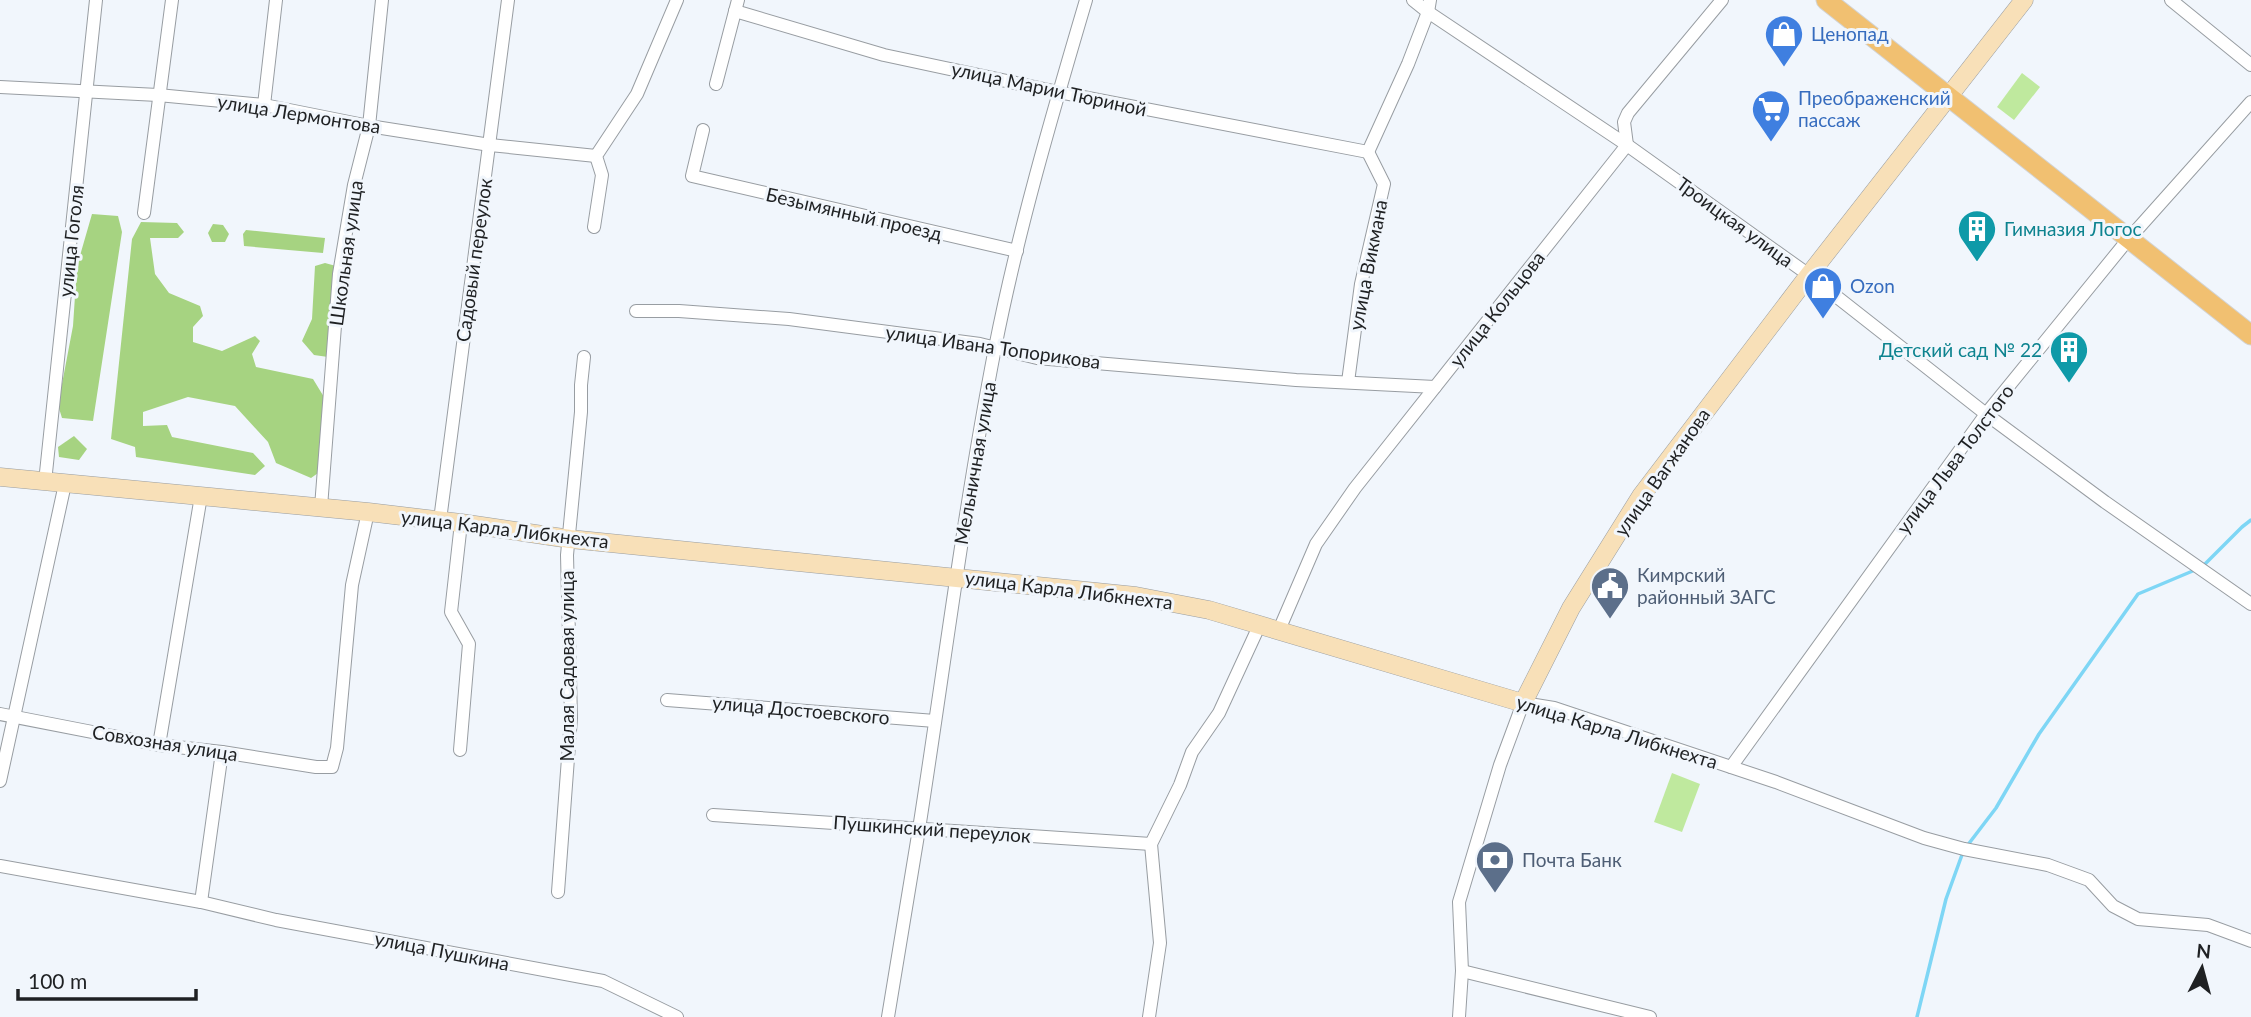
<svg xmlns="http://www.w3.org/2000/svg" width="2251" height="1017" font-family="Lato,sans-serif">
<rect width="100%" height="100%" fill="#f1f6fc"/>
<g fill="#bfe99e">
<polygon points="2022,73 2040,87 2014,120 1997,107"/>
<polygon points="1672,773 1700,784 1682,832 1654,822"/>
</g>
<g fill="#a6d381">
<polygon points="92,214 118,216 122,232 93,421 62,418 58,405 73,326 77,266"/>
<polygon points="141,222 177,223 184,232 178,238 150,238 155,274 169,293 200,306 203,316 193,327 193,342 222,351 255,336 260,341 252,354 256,367 313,379 324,397 321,471 311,478 276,463 268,442 235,406 188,397 143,412 143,426 167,425 172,437 253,453 265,466 255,475 136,457 135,447 111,439 132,239"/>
<polygon points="213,224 223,225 229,234 225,242 212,242 208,233"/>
<polygon points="246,230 325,238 323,253 244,246 243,234"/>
<polygon points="325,263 336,266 328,357 314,355 302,341 312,319 315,266"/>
<polygon points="74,436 87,449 79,460 59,457 58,447"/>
</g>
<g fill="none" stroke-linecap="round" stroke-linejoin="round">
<g stroke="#7ed6f5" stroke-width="3.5">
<polyline points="2202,567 2242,527 2251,520"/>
<polyline points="1967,846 1996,808 2039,734 2138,594 2195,570"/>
<polyline points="1917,1017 1946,899 1963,852"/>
</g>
<g stroke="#989da2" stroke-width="14">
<g id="street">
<polyline points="1413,0 1428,12 1627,145 1809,275 1986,414 2105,502 2251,604"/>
<polyline points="2171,0 2251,65"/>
<polyline points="735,11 884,55 1058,92 1368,152"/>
<polyline points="716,84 738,0"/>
<polyline points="0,87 158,95 264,105 369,126 490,145 596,156"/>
<polyline points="264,105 276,0"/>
<polyline points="703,130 692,176 1017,251"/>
<polyline points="1368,152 1408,64 1428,12 1430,0"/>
<polyline points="144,213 172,0"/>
<polyline points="594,227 602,175 596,156 637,94 677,0"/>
<polyline points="636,311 679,311 789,319 980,344 1037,358 1296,380 1435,387"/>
<polyline points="1348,382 1361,284 1384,184 1368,152"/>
<polyline points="45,482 96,0"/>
<polyline points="321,507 339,274 354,185 369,126 382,0"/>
<polyline points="440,520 508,0"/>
<polyline points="1279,630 1316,544 1355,488 1627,145 1624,122 1628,113 1722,0"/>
<polyline points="667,700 935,721"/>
<polyline points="0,714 159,745 222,752 316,767 332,767 337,748 352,585 368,512"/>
<polyline points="159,745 201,496"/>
<polyline points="460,750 469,644 451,612 461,523"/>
<polyline points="1731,767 1986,414 2126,242 2251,102"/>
<polyline points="0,781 65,484"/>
<polyline points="713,815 1151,844"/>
<polyline points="0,866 201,902 276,920 603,981 677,1017"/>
<polyline points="558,892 571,718 567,555 581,412 581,385 584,357"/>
<polyline points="201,902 222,752"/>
<polyline points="1462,971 1650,1017"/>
<path d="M888 1017C898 954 909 892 919 829 944 669 964 508 995 348 1018 231 1052 115 1086 0"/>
<polyline points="1149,1017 1160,943 1151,844 1180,785 1192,752 1219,713 1260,624"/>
<polyline points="1459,1017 1462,971 1459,902 1500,765 1523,703 1554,708 1776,782 1924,838 1964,849 2048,865 2089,880 2113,906 2138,919 2208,925 2251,941"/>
</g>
</g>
<g stroke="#989da2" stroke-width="19">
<polyline id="secondary" points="0,477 368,512 461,523 570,539 1136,596 1209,610 1523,703 1571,608 1641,496 1809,275 2024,0"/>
</g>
<g stroke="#d2d3d3" stroke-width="21">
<polyline id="primary" points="1826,0 2251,335"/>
</g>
<use href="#street" stroke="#fff" stroke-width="12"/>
<use href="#secondary" stroke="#f8e0b8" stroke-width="18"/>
<use href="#primary" stroke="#f1c071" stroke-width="19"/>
</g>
<defs>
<g id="shop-pin" transform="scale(2.0125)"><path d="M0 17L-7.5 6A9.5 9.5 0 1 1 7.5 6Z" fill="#3f7fe0" stroke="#f1f6fc"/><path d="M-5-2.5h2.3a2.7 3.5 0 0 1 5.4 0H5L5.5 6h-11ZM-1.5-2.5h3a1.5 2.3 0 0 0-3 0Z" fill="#fff"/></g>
<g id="supermarket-pin" transform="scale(2.0125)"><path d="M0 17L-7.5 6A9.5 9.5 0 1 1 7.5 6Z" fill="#3f7fe0" stroke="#f1f6fc"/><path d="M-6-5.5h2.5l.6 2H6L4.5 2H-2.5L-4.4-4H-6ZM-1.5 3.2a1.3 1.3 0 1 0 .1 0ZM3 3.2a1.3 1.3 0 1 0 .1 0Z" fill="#fff"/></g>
<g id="building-pin" transform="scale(2.0125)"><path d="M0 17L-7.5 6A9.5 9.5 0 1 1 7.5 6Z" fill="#0f9aa8" stroke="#f1f6fc"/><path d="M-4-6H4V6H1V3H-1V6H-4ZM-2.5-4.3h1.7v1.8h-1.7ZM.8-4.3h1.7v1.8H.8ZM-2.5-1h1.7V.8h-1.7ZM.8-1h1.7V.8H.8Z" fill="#fff"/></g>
<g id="civic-pin" transform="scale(2.0125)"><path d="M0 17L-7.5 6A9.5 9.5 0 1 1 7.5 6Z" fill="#5c6f8a" stroke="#f1f6fc"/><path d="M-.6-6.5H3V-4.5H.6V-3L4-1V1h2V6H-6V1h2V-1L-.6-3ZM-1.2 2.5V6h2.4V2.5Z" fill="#fff"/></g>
<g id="bank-pin" transform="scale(2.0125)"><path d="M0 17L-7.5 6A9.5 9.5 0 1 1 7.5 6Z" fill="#5c6f8a" stroke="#f1f6fc"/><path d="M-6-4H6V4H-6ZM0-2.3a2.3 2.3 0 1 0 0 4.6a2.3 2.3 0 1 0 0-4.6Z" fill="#fff"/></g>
</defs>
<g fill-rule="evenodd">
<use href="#shop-pin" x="1784" y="34"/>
<use href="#supermarket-pin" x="1771" y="109"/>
<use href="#building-pin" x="1977" y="229"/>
<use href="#shop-pin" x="1823" y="286"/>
<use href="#building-pin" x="2069" y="350"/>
<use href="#civic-pin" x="1610" y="586"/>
<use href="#bank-pin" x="1495" y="860"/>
</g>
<g text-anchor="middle" stroke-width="6" stroke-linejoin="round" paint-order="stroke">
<g font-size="19" fill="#366cbe" stroke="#f1f6fc" text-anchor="start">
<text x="1811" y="41">Ценопад</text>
<text x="1798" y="105">Преображенский<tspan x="1798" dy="22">пассаж</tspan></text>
<text x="1850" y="293">Ozon</text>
</g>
<g font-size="19" fill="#1f2123" stroke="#f1f6fc">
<text transform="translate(1049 89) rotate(12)" y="7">улица Марии Тюриной</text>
<text transform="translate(299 114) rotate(9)" y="7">улица Лермонтова</text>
<text transform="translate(854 214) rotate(13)" y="7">Безымянный проезд</text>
<text transform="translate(1735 222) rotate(36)" y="7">Троицкая улица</text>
<text transform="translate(71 241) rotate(-84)" y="7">улица Гоголя</text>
<text transform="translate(346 253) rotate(-82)" y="7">Школьная улица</text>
<text transform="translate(474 260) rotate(-82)" y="7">Садовый переулок</text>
<text transform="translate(1368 265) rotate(-79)" y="7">улица Викмана</text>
<text transform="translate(1497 309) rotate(-52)" y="7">улица Кольцова</text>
<text transform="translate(993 347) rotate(8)" y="7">улица Ивана Топорикова</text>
<text transform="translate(1955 459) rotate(-53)" y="7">улица Льва Толстого</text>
<text transform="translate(975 463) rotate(-80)" y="7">Мельничная улица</text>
<text transform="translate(1662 472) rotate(-55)" y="7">улица Вагжанова</text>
<text transform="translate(505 529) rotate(7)" y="7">улица Карла Либкнехта</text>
<text transform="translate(1069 590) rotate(7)" y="7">улица Карла Либкнехта</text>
<text transform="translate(567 666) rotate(-90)" y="7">Малая Садовая улица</text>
<text transform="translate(801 710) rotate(5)" y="7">улица Достоевского</text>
<text transform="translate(1617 732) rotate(17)" y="7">улица Карла Либкнехта</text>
<text transform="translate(165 743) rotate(9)" y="7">Совхозная улица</text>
<text transform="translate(932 829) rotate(4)" y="7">Пушкинский переулок</text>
<text transform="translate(442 951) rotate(11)" y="7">улица Пушкина</text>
</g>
<g font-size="19" fill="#0d838f" stroke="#f1f6fc" text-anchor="start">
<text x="2004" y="236">Гимназия Логос</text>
<text x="2042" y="357" text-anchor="end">Детский сад № 22</text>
</g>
<g font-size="19" fill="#4e5e75" stroke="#f1f6fc" text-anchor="start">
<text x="1637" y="582">Кимрский<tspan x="1637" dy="22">районный ЗАГС</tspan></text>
<text x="1522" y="867">Почта Банк</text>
</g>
</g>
<g transform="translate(2202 968) rotate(6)" stroke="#f1f6fc" stroke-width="5" paint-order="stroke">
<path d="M0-5L12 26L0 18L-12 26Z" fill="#1f2123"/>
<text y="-10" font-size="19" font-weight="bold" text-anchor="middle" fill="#1f2123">N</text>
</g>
<path d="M18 989v10h178v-10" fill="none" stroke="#1f2123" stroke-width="3.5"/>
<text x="28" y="989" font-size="21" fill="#1f2123" stroke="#f1f6fc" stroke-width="5" paint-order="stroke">100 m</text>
</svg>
